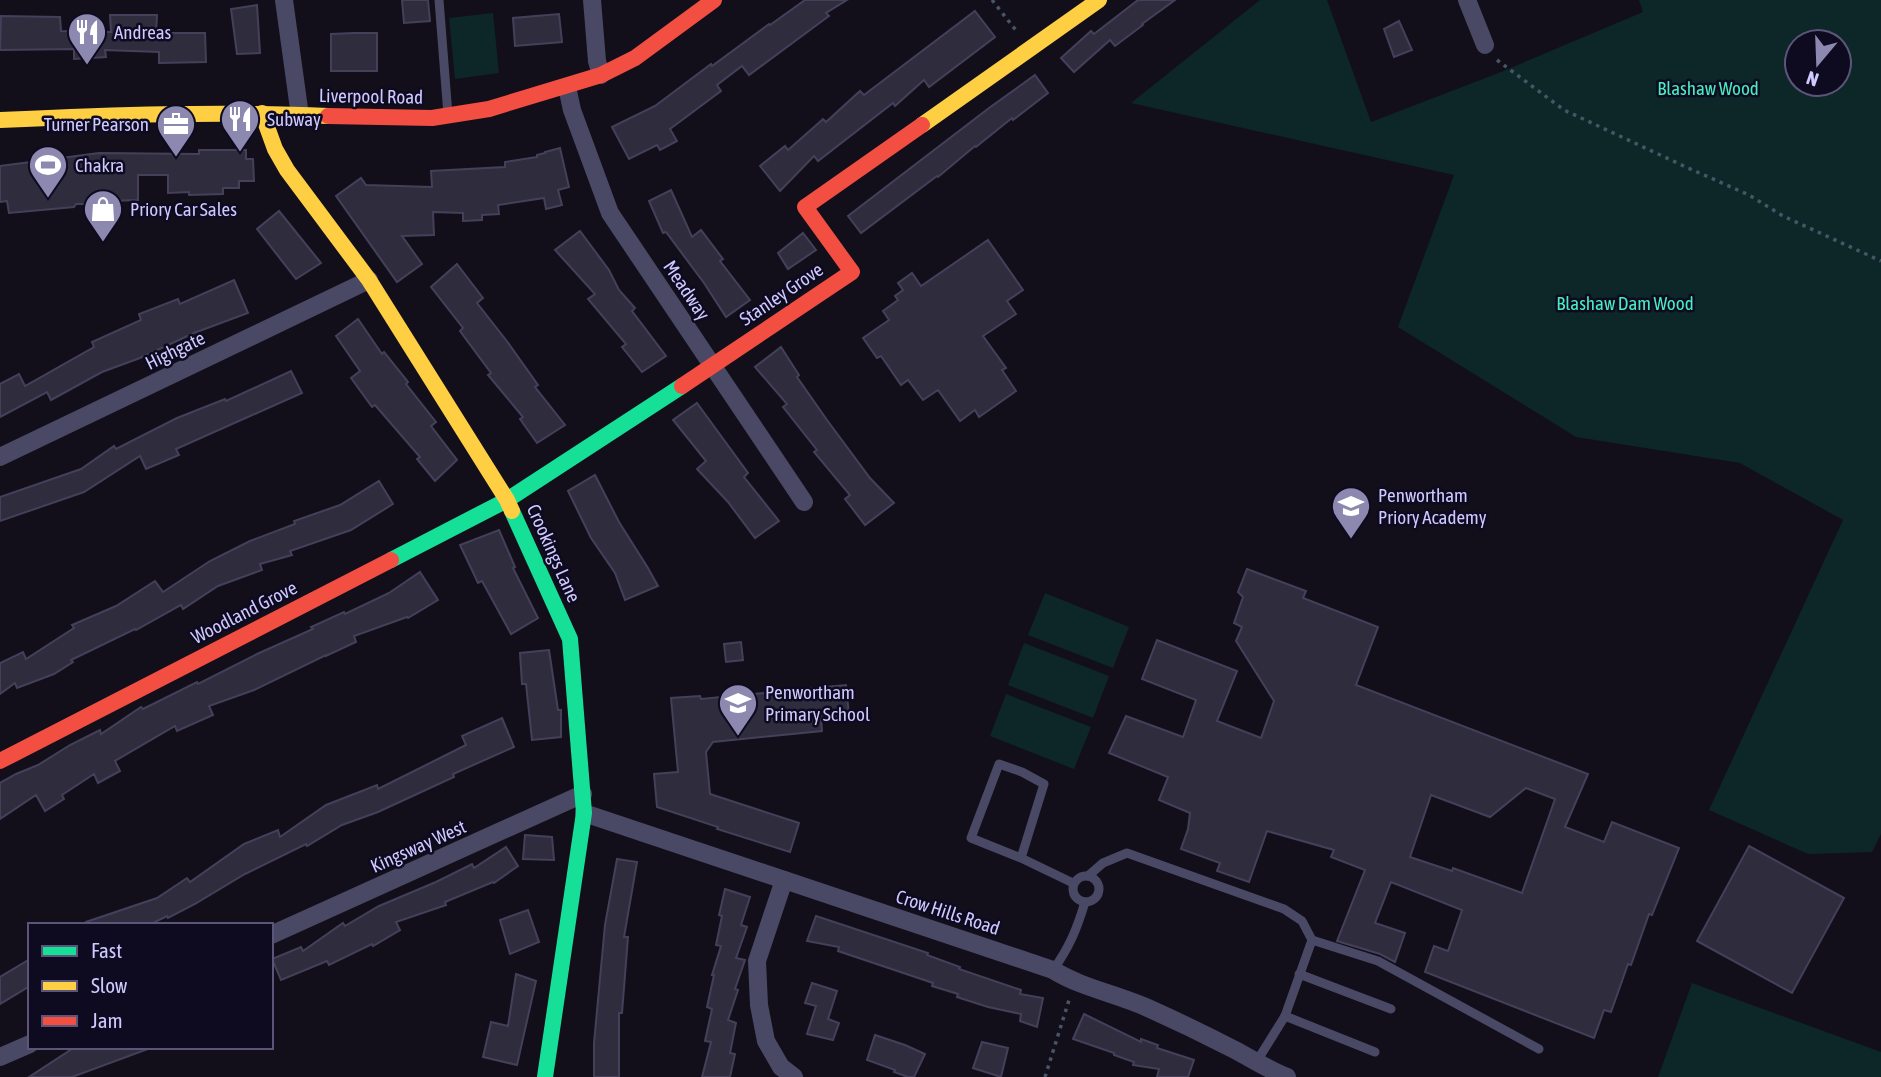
<svg xmlns="http://www.w3.org/2000/svg" width="1881" height="1077" font-family="'Asap Condensed',sans-serif">
<rect width="100%" height="100%" fill="#120f1b"/>
<g fill="#0d2627" fill-rule="evenodd">
<path d="M1260 0H1327L1371 122 1501 72 1643 12 1639 0H1881V834L1872 852 1808 854 1709 810 1843 520 1740 463 1576 437 1398 327 1454 175 1131 103ZM1797 42H1839V84H1797Z"/>
<polygon points="493,13 499,73 455,79 449,18"/>
<polygon points="1045,593 1129,627 1113,668 1028,635"/>
<polygon points="1024,643 1109,676 1093,718 1008,685"/>
<polygon points="1006,694 1091,727 1074,769 990,736"/>
<polygon points="1692,983 1881,1052 1881,1077 1658,1077"/>
</g>
<g fill="#2f2c3e" stroke="#44405a" stroke-width="2" fill-rule="evenodd">
<polygon points="402,0 428,0 430,21 404,23"/>
<polygon points="805,0 847,0 826,13 829,16 749,75 742,66 717,85 721,91 670,129 677,141 660,150 657,145 629,159 612,127 655,106 711,64 712,66 769,24 770,25"/>
<polygon points="1138,0 1175,0 1142,24 1143,25 1115,46 1110,40 1074,72 1061,58 1091,31 1094,34"/>
<polygon points="257,5 260,53 237,54 231,9"/>
<polygon points="975,11 995,37 929,87 924,80 895,106 893,103 818,161 814,156 780,191 760,166 785,146 788,150 823,119 826,122 860,91 864,95"/>
<polygon points="559,14 562,42 515,46 513,18"/>
<polygon points="110,15 157,15 156,33 205,33 206,62 159,63 159,52 105,50 106,57 74,59 74,49 0,50 1,16 60,17 61,31 111,32"/>
<polygon points="1399,21 1412,50 1394,57 1384,29"/>
<polygon points="354,33 377,33 377,71 331,71 331,34"/>
<polygon points="1035,75 1048,93 1013,120 1012,118 976,147 975,146 938,177 937,176 861,233 848,216 989,108"/>
<polygon points="560,148 569,187 558,190 562,205 546,209 544,198 498,205 499,214 482,215 482,220 463,221 463,213 433,212 434,235 402,236 422,264 397,282 336,196 361,178 366,185 432,187 431,171 505,167 505,162 537,157 537,155 545,153 545,152"/>
<polygon points="199,150 246,150 246,159 253,159 254,181 239,181 239,188 223,188 223,194 189,195 189,192 168,193 168,175 138,175 138,200 110,201 110,204 76,204 74,207 9,213 7,201 0,202 0,166 99,153 199,154"/>
<polygon points="671,190 692,237 701,230 723,259 720,261 750,300 726,317 704,283 666,232 663,233 649,201"/>
<polygon points="279,211 321,263 296,279 257,229"/>
<polygon points="580,231 609,270 619,290 635,308 632,311 666,356 642,372 622,347 626,344 588,299 595,294 555,250"/>
<polygon points="803,233 816,250 788,269 778,253"/>
<polygon points="988,240 1023,290 1007,301 1016,314 983,336 1006,368 1002,370 1016,391 979,417 975,410 960,421 938,390 923,400 908,380 901,385 881,356 877,358 863,338 889,320 883,311 898,300 895,296 903,290 898,283 912,273 921,286"/>
<polygon points="457,264 483,298 477,303 506,340 538,385 535,387 565,425 537,443 520,419 523,417 488,375 491,373 460,331 463,328 431,287"/>
<polygon points="234,280 248,313 194,333 140,358 102,372 51,400 47,392 0,417 0,384 19,374 25,386 94,347 92,342 141,320 139,314 178,299 180,304"/>
<polygon points="358,319 382,354 384,352 408,382 406,384 436,422 431,426 457,460 435,481 417,459 420,457 375,405 372,407 351,378 360,371 336,336"/>
<polygon points="781,347 799,375 797,377 827,420 870,478 894,503 865,525 845,499 850,495 814,452 817,450 783,407 787,404 755,367"/>
<polygon points="291,371 302,393 176,449 179,455 146,469 140,456 84,492 0,521 0,497 81,469 114,446 116,449 177,418 225,399 226,401"/>
<polygon points="697,403 748,473 744,477 779,521 755,538 728,502 697,469 706,461 673,420"/>
<polygon points="595,475 619,522 648,568 658,586 625,600 615,573 591,538 568,491"/>
<polygon points="379,481 393,504 351,530 290,551 292,555 260,564 262,570 218,586 183,609 181,605 136,630 135,629 71,660 73,662 54,674 17,688 15,683 0,694 0,663 23,652 26,659 74,628 72,625 116,606 155,581 163,592 210,561 250,541 295,524 294,521 340,505"/>
<polygon points="499,530 515,567 513,568 538,618 511,634 482,581 478,583 460,545"/>
<path d="M1247 569 1306 591 1303 598 1378 627 1356 685 1588 774 1565 827 1604 842 1612 822 1679 848 1652 915 1649 914 1631 965 1628 964 1611 1012 1604 1010 1594 1038 1425 972 1434 946 1448 951 1462 910 1391 882 1375 923 1405 933 1395 962 1380 954 1337 941 1365 870 1331 857 1334 850 1267 831 1249 882 1217 871 1220 863 1181 849 1188 829 1190 813 1159 800 1168 777 1109 753 1126 716 1183 737 1196 700 1142 679 1157 640 1237 671 1217 721 1261 738 1274 701 1236 641 1242 627 1234 623 1243 597 1238 592ZM1526 788 1555 799 1522 893 1453 868 1452 871 1410 857 1431 795 1490 817Z"/>
<polygon points="420,572 438,600 408,618 407,617 354,636 356,642 326,656 326,655 254,690 209,706 213,715 177,731 175,726 115,761 120,771 98,783 94,774 62,795 64,799 45,811 36,795 0,819 0,783 16,774 38,765 70,745 100,730 101,734 141,707 143,709 197,682 198,684 257,654 313,629 311,627 344,612 345,614 389,593"/>
<polygon points="741,642 743,660 726,662 724,644"/>
<polygon points="549,650 558,710 561,710 561,737 532,740 526,684 522,684 520,653"/>
<polygon points="846,685 849,715 821,718 822,731 713,742 706,752 710,794 799,823 790,852 717,829 718,827 657,807 654,774 678,772 671,698 700,696 701,699"/>
<polygon points="502,718 514,747 453,774 454,777 378,812 342,825 307,846 306,844 245,874 195,904 168,918 167,916 149,925 87,925 86,922 157,898 187,878 190,882 244,844 278,830 280,837 326,805 377,785 378,789 466,745 462,736"/>
<polygon points="525,835 552,837 554,860 523,859"/>
<polygon points="1749,846 1844,898 1792,993 1697,941"/>
<polygon points="506,847 518,866 494,883 493,882 445,902 446,905 396,922 400,930 373,946 372,944 329,965 327,961 281,980 272,959 301,947 303,951 343,923 345,926 379,906 436,882 472,864 474,868"/>
<polygon points="617,859 637,862 624,937 628,937 622,1013 619,1013 619,1077 594,1077 594,1043 605,925"/>
<polygon points="725,889 750,897 741,925 747,927 736,958 745,960 735,989 738,990 728,1020 736,1023 730,1053 735,1054 730,1077 702,1077 711,1042 705,1041 712,1009 707,1007 714,975 712,975 721,946 716,945 722,916 719,915"/>
<polygon points="528,910 539,942 510,954 500,920"/>
<polygon points="816,916 928,953 927,955 960,967 959,969 1021,990 1020,994 1043,998 1037,1027 1020,1021 1021,1014 988,1007 957,997 958,994 932,986 933,983 838,951 839,947 807,941"/>
<polygon points="30,959 30,986 0,1004 0,977"/>
<polygon points="516,974 536,981 517,1065 483,1057 491,1022 508,1026"/>
<polygon points="812,983 837,991 828,1019 839,1023 833,1040 807,1034 816,1006 805,1003"/>
<polygon points="1084,1014 1141,1042 1141,1039 1158,1045 1157,1048 1194,1060 1188,1077 1157,1077 1159,1069 1133,1065 1134,1062 1114,1055 1114,1053 1073,1039"/>
<polygon points="875,1035 905,1045 925,1054 914,1077 908,1077 894,1072 895,1070 867,1060"/>
<polygon points="982,1042 1008,1048 1001,1077 973,1068"/>
<polygon points="75,1047 147,1047 148,1049 72,1077 29,1077"/>
</g>
<g fill="none" stroke-linecap="round" stroke-linejoin="round">
<g stroke="#455666" stroke-width="3.5" stroke-dasharray="3.5 5" stroke-linecap="butt">
<polyline points="992,0 1018,33"/>
<polyline points="1497,60 1564,110 1686,167 1749,195 1783,216 1881,261"/>
<polyline points="1045,1077 1070,997"/>
</g>
<g stroke="#4a4965" stroke-width="9">
<polyline points="439,0 448,115"/>
<polyline points="1021,858 1044,784 1022,772 999,764 971,838 1021,858 1073,883"/>
<circle cx="1086" cy="889" r="13"/>
<polyline points="1088,876 1103,863 1127,853 1284,909 1302,921 1312,940 1285,1016 1257,1061"/>
<polyline points="1312,940 1378,961 1539,1049"/>
<path d="M1053 970C1069 948 1077 929 1085 902"/>
<polyline points="1299,974 1391,1009"/>
<polyline points="1285,1016 1375,1052"/>
</g>
<g stroke="#4a4965" stroke-width="18">
<polyline points="284,0 300,116"/>
<polyline points="592,0 597,61 601,75"/>
<polyline points="1467,0 1485,45"/>
<polyline points="567,87 572,110 610,213 804,502"/>
<polyline points="0,457 369,280"/>
<path d="M584 813 1053 970C1082 988 1117 994 1148 1008 1177 1021 1206 1035 1235 1050 1252 1059 1269 1070 1287 1077"/>
<polyline points="784,880 757,961 759,1005 766,1041 781,1067 794,1077"/>
<polyline points="271,935 583,794"/>
<polyline points="0,1057 30,1044"/>
</g>
<g stroke="#16e098" stroke-width="16">
<polyline points="512,511 570,639 584,813 545,1077"/>
<polyline points="391,560 507,500 682,386"/>
</g>
<g stroke="#ffcf43" stroke-width="16">
<polyline points="262,113 275,149 287,170 369,280 507,500 512,511"/>
<path d="M0 120C110 115 219 111 328 116"/>
<polyline points="922,125 1099,0"/>
</g>
<g stroke="#f24e42" stroke-width="16">
<polyline points="328,116 432,118 489,109 601,75 635,58 714,0"/>
<polyline points="682,386 852,272 805,207 922,125"/>
<polyline points="0,761 391,560"/>
</g>
</g>
<defs>
<g id="restaurant-pin" transform="scale(2.0125)"><path d="M0 17L-7.5 6A9.5 9.5 0 1 1 7.5 6Z" fill="#8c88af" stroke="#0e0a20"/><path d="M-5-6h1v4h1v-4h1v4h1v-4h1v5L-1.5 .5V6h-2V.5L-5-1ZM5-6V6H3V1.5H1.5Q1.5-4 5-6Z" fill="#fff"/></g>
<g id="office-pin" transform="scale(2.0125)"><path d="M0 17L-7.5 6A9.5 9.5 0 1 1 7.5 6Z" fill="#8c88af" stroke="#0e0a20"/><path d="M-6-3h4V-5.5h4V-3h4V5H-6ZM-1-4.5V-3h2v-1.5ZM-6 0V1H6V0Z" fill="#fff"/></g>
<g id="stadium-pin" transform="scale(2.0125)"><path d="M0 17L-7.5 6A9.5 9.5 0 1 1 7.5 6Z" fill="#8c88af" stroke="#0e0a20"/><path d="M0-5a6.5 5 0 1 0 0 10a6.5 5 0 1 0 0-10ZM-3.5-1.8h7v3.6h-7Z" fill="#fff"/></g>
<g id="shop-pin" transform="scale(2.0125)"><path d="M0 17L-7.5 6A9.5 9.5 0 1 1 7.5 6Z" fill="#8c88af" stroke="#0e0a20"/><path d="M-5-2.5h2.3a2.7 3.5 0 0 1 5.4 0H5L5.5 6h-11ZM-1.5-2.5h3a1.5 2.3 0 0 0-3 0Z" fill="#fff"/></g>
<g id="school-pin" transform="scale(2.0125)"><path d="M0 17L-7.5 6A9.5 9.5 0 1 1 7.5 6Z" fill="#8c88af" stroke="#0e0a20"/><path d="M0-5L7-2L0 1L-7-2ZM-4 1L0 2.5L4 1V4Q0 6-4 4Z" fill="#fff"/></g>
</defs>
<g fill-rule="evenodd">
<use href="#restaurant-pin" x="87" y="32"/>
<use href="#restaurant-pin" x="240" y="119"/>
<use href="#office-pin" x="176" y="124"/>
<use href="#stadium-pin" x="48" y="165"/>
<use href="#shop-pin" x="103" y="209"/>
<use href="#school-pin" x="1351" y="506"/>
<use href="#school-pin" x="738" y="703"/>
</g>
<g text-anchor="middle" stroke-width="5" stroke-linejoin="round" paint-order="stroke">
<g font-size="19" fill="#cec9ff" stroke="#0e0a20" text-anchor="start">
<text x="114" y="39">Andreas</text>
<text x="267" y="126">Subway</text>
<text x="149" y="131" text-anchor="end">Turner Pearson</text>
<text x="75" y="172">Chakra</text>
<text x="130" y="216">Priory Car Sales</text>
<text x="1378" y="502">Penwortham<tspan x="1378" dy="22">Priory Academy</tspan></text>
<text x="765" y="699">Penwortham<tspan x="765" dy="22">Primary School</tspan></text>
</g>
<g font-size="19" fill="#48ecc1" stroke="#0e0a20">
<text x="1708" y="95">Blashaw Wood</text>
<text x="1625" y="310">Blashaw Dam Wood</text>
</g>
<g font-size="19" fill="#cec9ff" stroke="#0e0a20">
<text transform="translate(371 96) rotate(1)" y="7">Liverpool Road</text>
<text transform="translate(687 290) rotate(56)" y="7">Meadway</text>
<text transform="translate(781 294) rotate(-34)" y="7">Stanley Grove</text>
<text transform="translate(175 350) rotate(-26)" y="7">Highgate</text>
<text transform="translate(554 553) rotate(66)" y="7">Crookings Lane</text>
<text transform="translate(244 612) rotate(-27)" y="7">Woodland Grove</text>
<text transform="translate(418 846) rotate(-24)" y="7">Kingsway West</text>
<text transform="translate(948 912) rotate(18)" y="7">Crow Hills Road</text>
</g>
</g>
<rect x="28" y="923" width="245" height="126" fill="#0e0a20" stroke="#5b5679" stroke-width="2"/>
<rect x="42" y="946" width="35" height="10" fill="#16e098" stroke="#5b5679" stroke-width="2"/>
<text x="91" y="958" font-size="21" fill="#cec9ff">Fast</text>
<rect x="42" y="981" width="35" height="10" fill="#ffcf43" stroke="#5b5679" stroke-width="2"/>
<text x="91" y="993" font-size="21" fill="#cec9ff">Slow</text>
<rect x="42" y="1016" width="35" height="10" fill="#f24e42" stroke="#5b5679" stroke-width="2"/>
<text x="91" y="1028" font-size="21" fill="#cec9ff">Jam</text>
<g transform="translate(1818 63) rotate(199)"><circle r="33" fill="#0e0a20" stroke="#5b5679" stroke-width="2"/>
<path d="M0-5L12 26L0 18L-12 26Z" fill="#8c88af"/>
<text y="-10" font-size="19" font-weight="bold" text-anchor="middle" fill="#cec9ff">N</text>
</g>
</svg>
